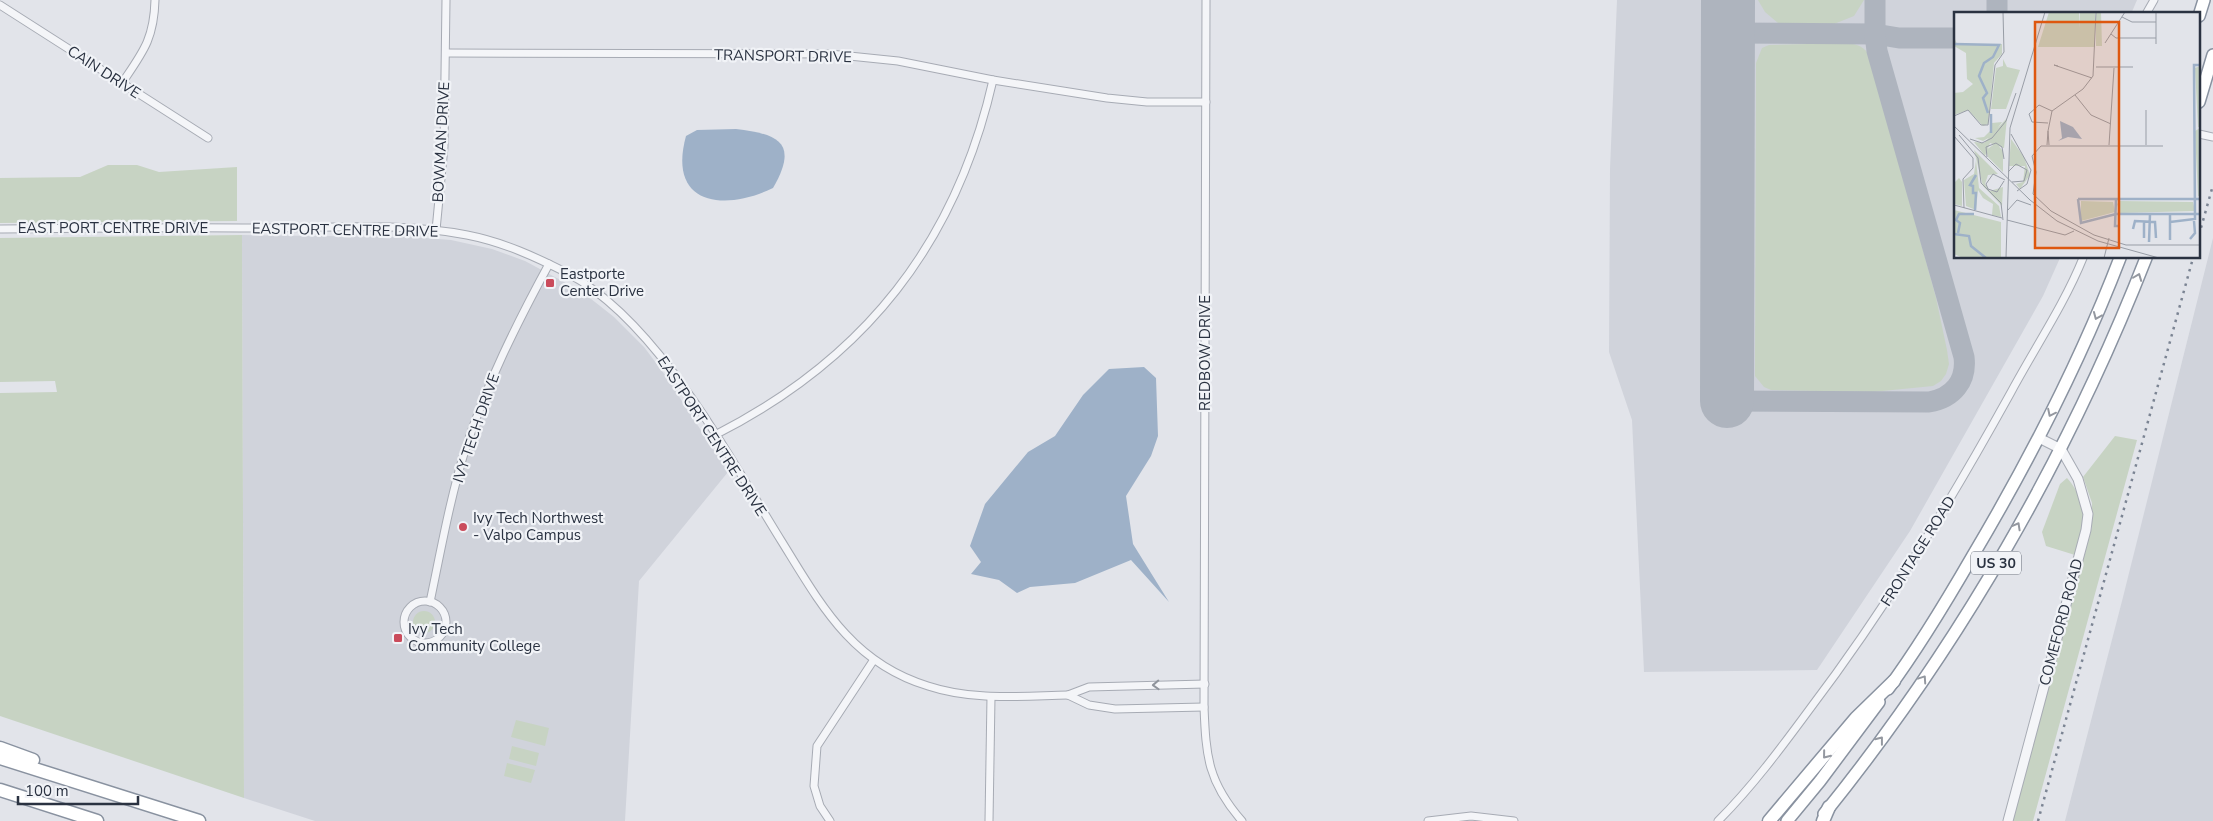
<svg xmlns="http://www.w3.org/2000/svg" width="2213" height="821" font-family="'Nunito Sans',sans-serif">
<rect width="100%" height="100%" fill="#e2e4ea"/>
<g fill="#d0d3db">
<polygon points="1617,0 2137,0 2131,14 1956,14 1956,258 2060,258 2043,296 1910,531 1817,670 1644,672 1632,420 1609,352 1610,169"/>
<polygon points="242,235 413,237 451,240 492,249 525,261 581,291 614,317 644,347 665,375 728,472 639,581 625,821 315,821 244,798"/>
<polygon points="2213,238 2213,821 2065,821 2122,601"/>
</g>
<g fill="#c7d3c3">
<polygon points="1758,0 1864,0 1854,16 1834,24 1778,23 1765,12"/>
<path d="M1847 43C1858 44 1864 47 1870 56L1936 298 1947 350 1949 364 1946 374 1941 381 1933 386 1872 392 1771 390 1764 387 1755 376 1756 63 1762 48 1769 45Z"/>
<polygon points="108,165 137,165 159,172 237,167 237,221 0,223 0,178 80,177"/>
<polygon points="242,235 244,798 0,716 0,393 57,392 55,381 0,382 0,238"/>
<polygon points="2115,436 2137,440 2033,821 2013,821 2092,527 2092,503 2083,477"/>
<path d="M2067 478C2078 489 2084 509 2085 523 2085 533 2078 546 2075 555L2046 546 2042 532 2060 484Z"/>
<circle cx="424" cy="622" r="11"/>
<polygon points="516,720 549,728 545,746 511,737"/>
<polygon points="512,746 539,753 536,766 509,759"/>
<polygon points="507,763 535,770 531,783 504,776"/>
</g>
<g fill="#9eb1c8">
<path d="M736 129C779 134 799 143 773 188 724 212 667 205 686 136L697 130Z"/>
<polygon points="1144,367 1156,378 1158,436 1151,456 1126,496 1133,544 1169,602 1131,560 1075,583 1030,587 1017,593 999,580 971,574 981,562 970,546 985,504 1028,452 1055,436 1083,395 1109,369"/>
</g>
<g fill="none" stroke-linecap="round" stroke-linejoin="round">
<g stroke="#aeb4be" stroke-width="21">
<polyline points="1997,0 1997,14"/>
<polyline points="1728,33 1875,34 1899,38 1956,38"/>
<path d="M1727 401 1929 402C1953 398 1967 381 1964 357L1877 51 1875 34V0"/>
</g>
<polyline stroke="#aeb4be" stroke-width="54" points="1727,401 1728,0"/>
<g stroke="#a7abb4" stroke-width="9">
<g id="minor">
<path d="M1206 0 1204 707C1206 757 1208 782 1242 821"/>
<polyline points="0,5 208,138"/>
<polyline points="2146,14 2154,0"/>
<polyline points="446,53 830,54 898,61 993,80 1107,98 1147,102 1206,102"/>
<path d="M122 83C143 52 154 39 155 0"/>
<polyline points="2199,134 2213,137"/>
<path d="M0 229C88 228 175 227 263 228 330 228 401 222 467 235 503 242 536 257 569 274 658 322 729 457 782 542 821 605 852 663 928 686 973 701 1021 696 1068 695"/>
<polyline points="436,230 444,147 446,0"/>
<path d="M715 435C865 359 956 243 993 80"/>
<circle cx="425" cy="622" r="21"/>
<path d="M430 602C441 550 450 498 466 447 487 383 517 323 549 264"/>
<polyline points="1204,707 1115,709 1089,705 1068,695 1089,687 1205,684"/>
<polyline points="830,821 820,806 814,786 817,746 873,661"/>
<polyline points="989,821 991,697"/>
<polyline points="1428,821 1471,816 1514,821"/>
<path d="M1718 821C1752 787 1781 748 1809 710 1885 610 1949 504 2010 394 2034 349 2064 305 2083 258"/>
</g>
</g>
<g stroke="#a7abb4" stroke-width="11">
<polyline id="tertiary" points="2008,821 2086,530 2088,514 2078,479 2061,449 2039,438"/>
</g>
<g stroke="#8992a0" stroke-width="14">
<g id="trunk">
<polyline points="2199,16 2204,0"/>
<polyline points="2199,102 2213,55"/>
<path d="M1888 689C1919 647 1946 602 1972 557 2029 461 2080 362 2120 258"/>
<path d="M1824 814C1959 647 2068 457 2146 258"/>
<polyline points="1787,821 1820,781 1879,702"/>
</g>
</g>
<g stroke="#8992a0" stroke-width="15">
<g id="motorway">
<polyline points="0,748 33,760"/>
<polyline points="0,758 199,821"/>
<polyline points="0,790 97,821"/>
<polyline points="1769,821 1856,718 1894,681"/>
<polyline points="1823,821 1829,807"/>
</g>
</g>
<use href="#minor" stroke="#f4f5f8" stroke-width="7"/>
<use href="#tertiary" stroke="#f4f5f8" stroke-width="9"/>
<use href="#trunk" stroke="#fff" stroke-width="11"/>
<use href="#motorway" stroke="#fff" stroke-width="12"/>
<g stroke="#7b8493" stroke-width="2.5" stroke-dasharray="2.5 5" stroke-linecap="butt">
<polyline points="2199,235 2213,185"/>
<polyline points="2038,821 2193,258"/>
</g>
</g>
<defs><path id="oneway-chevron" d="M-2-3.5L2.5 0L-2 3.5" fill="none" stroke-width="1.6" stroke-linecap="round" stroke-linejoin="round" transform="scale(1.25)"/></defs>
<g stroke="#9498a0">
<use href="#oneway-chevron" transform="translate(2138 277) rotate(-69)"/>
<use href="#oneway-chevron" transform="translate(2097 316) rotate(113)"/>
<use href="#oneway-chevron" transform="translate(2051 413) rotate(116)"/>
<use href="#oneway-chevron" transform="translate(2017 526) rotate(-61)"/>
<use href="#oneway-chevron" transform="translate(1923 679) rotate(-56)"/>
<use href="#oneway-chevron" transform="translate(1880 740) rotate(-52)"/>
<use href="#oneway-chevron" transform="translate(1826 755) rotate(129)"/>
</g>
<use stroke="#8f949c" href="#oneway-chevron" transform="translate(1156 685) rotate(178)"/>
<g fill="#ca4b5b" stroke="#f1f3f7" stroke-width="2">
<rect x="545" y="278" width="10" height="10" rx="2.5"/>
<circle cx="463" cy="527" r="5"/>
<rect x="393" y="633" width="10" height="10" rx="2.5"/>
</g>
<g text-anchor="middle" stroke-width="4.5" stroke-linejoin="round" paint-order="stroke">
<rect fill="#f1f3f7" stroke="#666c78" stroke-width="1" x="1971" y="551.5" width="50" height="23" rx="4"/>
<g font-size="14" font-weight="bold" fill="#2a3241">
<text x="1996" y="568">US 30</text>
</g>
<g font-size="15" fill="#2a3241" stroke="#f1f3f7">
<text transform="translate(783 56) rotate(1)" y="5">TRANSPORT DRIVE</text>
<text transform="translate(104 72) rotate(33)" y="5">CAIN DRIVE</text>
<text transform="translate(441 142) rotate(-87)" y="5">BOWMAN DRIVE</text>
<text x="113" y="233">EAST PORT CENTRE DRIVE</text>
<text transform="translate(345 230) rotate(1)" y="5">EASTPORT CENTRE DRIVE</text>
<text transform="translate(1205 353) rotate(-90)" y="5">REDBOW DRIVE</text>
<text transform="translate(476 428) rotate(-71)" y="5">IVY TECH DRIVE</text>
<text transform="translate(712 436) rotate(57)" y="5">EASTPORT CENTRE DRIVE</text>
<text transform="translate(1918 551) rotate(-58)" y="5">FRONTAGE ROAD</text>
<text transform="translate(2061 622) rotate(-75)" y="5">COMEFORD ROAD</text>
</g>
<g font-size="15" fill="#2a3241" stroke="#f1f3f7" text-anchor="start">
<text x="560" y="279">Eastporte<tspan x="560" dy="17">Center Drive</tspan></text>
<text x="473" y="523">Ivy Tech Northwest<tspan x="473" dy="17">- Valpo Campus</tspan></text>
<text x="408" y="634">Ivy Tech<tspan x="408" dy="17">Community College</tspan></text>
</g>
</g>
<g transform="translate(1954 12)">
<rect width="246" height="246" fill="#e2e4ea"/>
<path d="M95 0H125V16L126 0H141V35H84ZM142 0H147L148 34H142ZM0 25 3 32H48V42L40 51 34 112 29 114 14 98 0 103V81L9 80 19 72 13 67 12 41 0 34ZM49 47 53 55 66 58 52 97H37L42 56 49 54ZM246 54 247 115H244L241 56ZM37 101 38 111 48 110 38 124 29 129 21 126 30 125 36 119ZM53 106 50 136 36 131 31 144 20 130 30 131ZM246 116 247 184H244L241 119ZM57 127 70 145 76 163 66 177 62 172 69 170 71 154H55ZM42 131 49 139V160L34 145 32 138ZM20 138 44 162 34 163 31 172 36 179 49 175 48 194 29 174ZM22 148 25 176 45 194 47 205 38 203 39 192 29 186 24 178 22 198 12 194 10 168 20 162ZM5 166 8 170V194L0 192V171ZM127 189 159 190 161 200 127 209ZM166 189 239 190 241 199 166 201 163 192ZM0 198 47 210V246H9L0 242Z" fill="#c7d3c3"/>
<path d="M106 109 119 115 128 127 114 125 104 129 108 126Z" fill="#9eb1c8"/>
<path fill="none" stroke="#9eb1c8" stroke-width="2.5" d="M0 32 45 33 39 45 30 51 25 64 33 81 29 86 34 101M37 102V121M124 187 127 211 162 202H247M124 187H247M162 187 161 214H166M21 198 22 181H19V174L16 173 22 163M216 210 241 207 240 53H247M179 217 181 209 201 210 202 226M4 221 6 211 2 208 5 202H20M0 222 15 224 17 234 32 246M190 226V209M236 227 241 221 240 209M216 228V202M195 230 196 202"/>
<path fill="none" stroke="#989da6" stroke-width="1" d="M202 0V32M168 5 178 10H202M157 22 162 26H202M151 31 171 0M104 54 100 53 138 66M142 55H179M121 83 137 103 157 112M192 98V133M0 104 14 98 27 113H34L41 53 50 40 49 0M94 111 78 110 75 102 85 93 98 99M0 114 76 188 103 209 144 229 205 246M94 119 98 99 129 77 139 64 142 0M57 122 77 158 73 172 63 179M5 123 24 146 27 171 47 191 49 208M0 124 19 146V156L9 167 10 196M16 127 28 131 38 126 52 109 62 81M93 133 94 119 95 133M155 133 160 56M209 134H87L78 144 82 160 79 182 97 199 140 223 172 233H247M33 145 32 135 42 131 48 135 50 147M54 160 62 152 73 158 70 169 58 170M50 169 43 180 34 177 32 172 39 162 51 168M0 193 48 206M54 198 63 188 77 193M53 208 111 223 120 219M52 246 56 116 91 0M150 246 155 226"/>
<path fill="#de570f" fill-opacity="0.15" stroke="#de570f" stroke-width="2.5" d="M81 10H165V236H81Z"/>
<rect width="246" height="246" fill="none" stroke="#2a3241" stroke-width="2.5"/>
</g>
<path d="M18 796v8h120v-8" fill="none" stroke="#2a3241" stroke-width="2.5"/>
<text x="25" y="796" font-size="15" fill="#2a3241" stroke="#f1f3f7" stroke-width="4" paint-order="stroke">100 m</text>
</svg>
